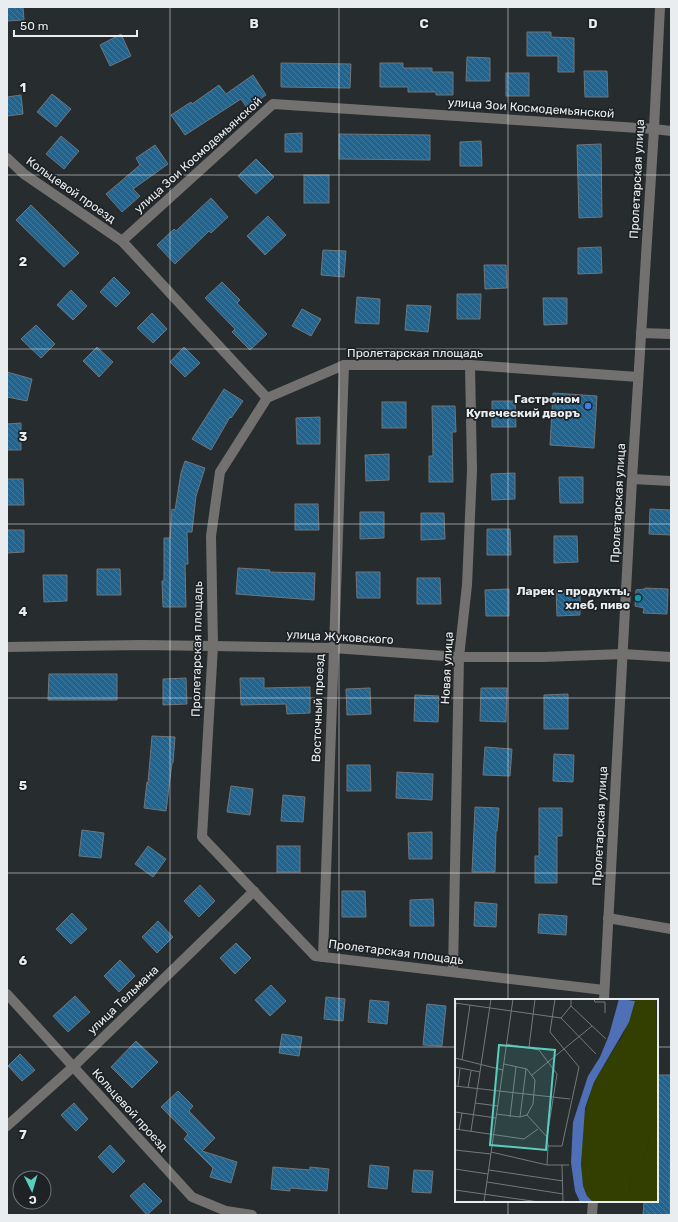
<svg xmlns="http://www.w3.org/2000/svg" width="678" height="1222" font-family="Rubik,sans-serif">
<defs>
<pattern id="building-back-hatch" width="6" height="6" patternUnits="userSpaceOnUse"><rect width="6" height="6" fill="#22648e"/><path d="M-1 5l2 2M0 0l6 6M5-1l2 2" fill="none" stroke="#427a9e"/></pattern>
</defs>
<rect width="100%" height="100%" fill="#272c2f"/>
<g fill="url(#building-back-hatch)" stroke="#6f7579">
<polygon points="7,7 23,7 24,20 7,21"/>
<polygon points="527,32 551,32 551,37 574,38 574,72 558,72 558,56 527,56"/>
<polygon points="121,34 131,56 110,66 100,45"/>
<polygon points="467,57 490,58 490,81 466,81"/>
<polygon points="281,63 351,64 350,88 281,87"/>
<polygon points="380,63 403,63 403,68 432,68 432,72 453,72 453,95 436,95 436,92 408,92 408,87 380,87"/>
<polygon points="584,71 607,71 608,97 585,97"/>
<rect x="506" y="73" width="23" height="23"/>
<polygon points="253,75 266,95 247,108 241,99 185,135 171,115 191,102 192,104 219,85 226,94"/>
<polygon points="52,94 71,109 56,127 37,112"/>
<polygon points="21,95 23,114 7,116 7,97"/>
<polygon points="302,133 302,152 285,152 285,134"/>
<polygon points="339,134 430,135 430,160 339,159"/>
<polygon points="61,136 79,151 64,169 46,154"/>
<polygon points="481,141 482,166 460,166 460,142"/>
<polygon points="601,144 602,217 579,218 577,145"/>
<polygon points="155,145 168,164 133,189 140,196 122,212 106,194 140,165 136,158"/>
<polygon points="256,159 274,177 256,194 238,176"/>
<rect x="304" y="175" width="25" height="28"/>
<polygon points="211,198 228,217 211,233 209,231 175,264 157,245 174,229 176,231"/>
<polygon points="31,205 79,253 64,267 16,220"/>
<polygon points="268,216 286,235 265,255 247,236"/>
<polygon points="601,247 602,273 578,274 578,248"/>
<polygon points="323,250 346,251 344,277 321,275"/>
<polygon points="484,265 506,265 507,288 485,289"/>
<polygon points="114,277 130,293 116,307 100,292"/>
<polygon points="222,282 240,300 237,303 267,334 250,350 232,332 235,329 205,298"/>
<polygon points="71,290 87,306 73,320 57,305"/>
<polygon points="457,294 481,294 480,319 457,319"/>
<polygon points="357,297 380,299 379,324 355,323"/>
<polygon points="543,298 567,298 567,324 544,325"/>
<polygon points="407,305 431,306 428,332 405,330"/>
<polygon points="302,309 321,319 311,336 292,326"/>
<polygon points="152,313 167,329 153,343 137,328"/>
<polygon points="36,325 55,344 41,358 21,339"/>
<polygon points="97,347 113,362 99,377 83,361"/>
<polygon points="184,347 200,363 185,377 170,362"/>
<polygon points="7,372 32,379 27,401 7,397"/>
<polygon points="224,389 243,401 231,418 230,417 211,450 192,439"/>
<polygon points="553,393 597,396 594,448 550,445"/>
<polygon points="492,401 515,401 516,427 492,427"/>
<rect x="382" y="402" width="24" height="26"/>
<polygon points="432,406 455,406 456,432 452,432 453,482 429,482 429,456 433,456"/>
<polygon points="320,417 320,444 297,444 296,418"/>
<polygon points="21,423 21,450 7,450 7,424"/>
<polygon points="389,454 389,480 366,481 365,455"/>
<polygon points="185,461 205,468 196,496 192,532 187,532 188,564 185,564 186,607 163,607 162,581 164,581 164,538 170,538 172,509 175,510 181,473"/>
<polygon points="515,473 515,499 492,500 491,474"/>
<polygon points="559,477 583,477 583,503 560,503"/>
<polygon points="7,479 23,479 24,505 7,505"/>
<polygon points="295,504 318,504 319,530 295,530"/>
<polygon points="650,509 671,510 671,535 649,534"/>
<polygon points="360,512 384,512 384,538 360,539"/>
<polygon points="421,513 444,513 445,539 421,540"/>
<polygon points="487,529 510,529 511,555 487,555"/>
<polygon points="7,530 24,530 24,552 7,553"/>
<polygon points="554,536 577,536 578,562 554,563"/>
<polygon points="238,568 270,570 269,572 315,573 314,600 236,594"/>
<polygon points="97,569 120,569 121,595 97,595"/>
<polygon points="356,572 380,572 380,598 357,598"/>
<polygon points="43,575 67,575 67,601 44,602"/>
<polygon points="417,578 440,578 441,604 417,604"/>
<polygon points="645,588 668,589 667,614 643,613 644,608 635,606 636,590 645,589"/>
<polygon points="509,589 509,616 486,616 485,590"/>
<polygon points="580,589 580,615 557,616 556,590"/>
<polygon points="49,674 117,674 117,700 48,700"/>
<polygon points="186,678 187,704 163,705 163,679"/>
<polygon points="240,678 264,678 264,688 310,687 310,713 287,714 286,704 241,705"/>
<polygon points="370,688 371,714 347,715 346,689"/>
<polygon points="481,688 507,688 506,722 480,721"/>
<polygon points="568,694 568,729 544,729 544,695"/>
<polygon points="415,695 439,696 438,722 414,721"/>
<polygon points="152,736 175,737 173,763 172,763 166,811 144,808 147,782 148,783"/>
<polygon points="485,747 512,749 510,776 483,775"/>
<polygon points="554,754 574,755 573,782 553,781"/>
<polygon points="347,765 370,765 371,791 347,791"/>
<polygon points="397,772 433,774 432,800 396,798"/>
<polygon points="231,786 253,789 250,815 227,812"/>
<polygon points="283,795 305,797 303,822 281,821"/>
<polygon points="475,807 499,808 497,831 496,831 495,872 472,872"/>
<polygon points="539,808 562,808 562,836 557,836 557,883 535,883 535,856 539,856"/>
<polygon points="82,830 104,833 101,858 79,856"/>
<polygon points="432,832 432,859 409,859 408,833"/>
<polygon points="148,846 166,859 153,877 135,864"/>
<rect x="277" y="846" width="23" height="26"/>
<polygon points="200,885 215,901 199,917 184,901"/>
<polygon points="342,891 365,891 366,917 342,917"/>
<polygon points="433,899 434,926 410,926 410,900"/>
<polygon points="475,902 497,904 496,927 474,926"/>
<polygon points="72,913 87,929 71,944 56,929"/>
<polygon points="539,914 567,916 566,935 538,933"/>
<polygon points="158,921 173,937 157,953 142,937"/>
<polygon points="236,943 251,958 235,974 220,958"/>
<polygon points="120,960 135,976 119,992 104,976"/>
<polygon points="271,985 286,1001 270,1016 255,1000"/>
<polygon points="75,996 90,1012 68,1032 53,1016"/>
<polygon points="326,997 345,999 343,1021 324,1019"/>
<polygon points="370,1000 389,1002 387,1024 368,1022"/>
<polygon points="427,1004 446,1006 442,1046 423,1045"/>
<polygon points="282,1034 302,1037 299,1056 279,1053"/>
<polygon points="136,1041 158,1062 132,1088 111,1067"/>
<polygon points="20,1054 35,1070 22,1081 8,1066"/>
<polygon points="657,1075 671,1075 670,1215 643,1215 644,1201 657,1201"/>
<polygon points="178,1091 193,1106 189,1111 215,1138 202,1151 237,1162 231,1183 210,1177 213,1168 184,1139 188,1134 161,1107"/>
<polygon points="74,1103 88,1119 76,1131 61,1115"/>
<polygon points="110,1145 125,1161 113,1173 98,1157"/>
<polygon points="370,1165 389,1167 387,1189 368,1187"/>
<polygon points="273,1167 310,1170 310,1167 329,1169 327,1191 290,1188 290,1191 271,1189"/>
<polygon points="414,1170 433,1171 431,1193 412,1192"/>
<polygon points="144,1183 162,1201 147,1215 130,1196"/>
</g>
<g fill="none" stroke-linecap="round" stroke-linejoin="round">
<g stroke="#73716f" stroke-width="10">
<polyline points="7,158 24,174 122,241 267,398"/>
<polyline points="122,241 273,104 654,129 671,131"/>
<polyline points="641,333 671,334"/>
<polyline points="632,479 671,481"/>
<polyline points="7,647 141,645 213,646 333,648 459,657 543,657 623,654 671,657"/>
<polyline points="608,918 671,929"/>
<polyline points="323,957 344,365"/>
<polyline points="453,972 459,657 467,585 472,470 470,365"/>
<polyline points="604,990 315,956 202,837 213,646 211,536 220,472 267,398 344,365 470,365 638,377"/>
<polyline points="7,994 192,1197 226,1211 252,1215"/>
<polyline points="604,1000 632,479 654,129 660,7"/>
<polyline points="7,1126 73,1067 254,891"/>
<polyline points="592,1215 593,1201"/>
</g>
</g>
<path fill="none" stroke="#eaedef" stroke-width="1" stroke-opacity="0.55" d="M170 7V1215M339 7V1215M508 7V1000M7 175H671M7 349H671M7 524H671M7 698H671M7 873H671M7 1047H456M657 1047H671M508 1201V1215"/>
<circle fill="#3f7fe0" stroke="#1e2225" stroke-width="1.5" cx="588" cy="406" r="4"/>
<circle fill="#0f9aa8" stroke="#1e2225" stroke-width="1.5" cx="638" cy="598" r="4"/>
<g text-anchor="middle" stroke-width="3.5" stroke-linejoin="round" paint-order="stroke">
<g font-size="12" fill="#eaedef" stroke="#1e2225">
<text transform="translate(531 108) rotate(4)" y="4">улица Зои Космодемьянской</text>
<text transform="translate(198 155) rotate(-42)" y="4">улица Зои Космодемьянской</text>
<text transform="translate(637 179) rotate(-87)" y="4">Пролетарская улица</text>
<text transform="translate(71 190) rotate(35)" y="4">Кольцевой проезд</text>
<text x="415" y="357">Пролетарская площадь</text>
<text transform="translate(618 503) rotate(-87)" y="4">Пролетарская улица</text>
<text transform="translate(340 637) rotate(3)" y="4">улица Жуковского</text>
<text transform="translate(197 649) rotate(-89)" y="4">Пролетарская площадь</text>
<text transform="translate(447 668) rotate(-87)" y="4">Новая улица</text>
<text transform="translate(318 708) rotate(-88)" y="4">Восточный проезд</text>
<text transform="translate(600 826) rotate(-87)" y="4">Пролетарская улица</text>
<text transform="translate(396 952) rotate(7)" y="4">Пролетарская площадь</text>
<text transform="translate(123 1000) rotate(-44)" y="4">улица Тельмана</text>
<text transform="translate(130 1110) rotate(48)" y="4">Кольцевой проезд</text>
</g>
<g font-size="12" font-weight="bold" fill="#eaedef" stroke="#1e2225" text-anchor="end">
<text x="580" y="403">Гастроном<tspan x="580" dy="14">Купеческий дворъ</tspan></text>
<text x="630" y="595">Ларек - продукты,<tspan x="630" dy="14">хлеб, пиво</tspan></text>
</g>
</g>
<g transform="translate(455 999)">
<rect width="203" height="203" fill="#272c2f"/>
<path d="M180 0H201L203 119 197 127 190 158 178 177 173 194 203 201V203H138L132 197 128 187 126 165 128 118 139 83 168 36Z" fill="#333f00"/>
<path d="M203 119V201L173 195 178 177 190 158 197 127Z" fill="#333f00"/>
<path d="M164 0 180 2 174 23 139 83 130 109 126 165 128 187 132 197 138 203H125L120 192 116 164 118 123 133 77 145 58 154 36Z" fill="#4f70b7"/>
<path fill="none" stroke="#75797c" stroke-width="1" d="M116 0V7L151 40M139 0 140 3H150V14M0 4 106 19 141 55M0 16 1 4M106 19 116 7M51 45 84 51 102 75 92 138 93 147H107L124 68 95 33 100 0M74 48 80 0M0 59 48 71M7 61 15 6M0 68 25 73M77 76 137 27M0 87 115 100M3 87 5 70M13 89 16 72M20 104 43 107M0 113 41 119M41 115 65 118 72 116 78 105 80 81 72 70 49 65M72 116 92 138M55 118 61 68M65 118 71 70M0 130 69 140 83 130M4 131 7 114M16 132 36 0M0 151 36 155M36 153 92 166H114M92 166 93 147M107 166 108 203M0 170 33 175M34 171 108 182M32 183 108 195M0 191 84 203M29 203 58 0"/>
<path fill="#59cebf" fill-opacity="0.15" stroke="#59cebf" stroke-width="2" d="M44 46 100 51 91 151 35 146Z"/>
<rect width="203" height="203" fill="none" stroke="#eaedef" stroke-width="2"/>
</g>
<g font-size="13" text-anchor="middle" font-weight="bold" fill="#eaedef" stroke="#1e2225" stroke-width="3.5" stroke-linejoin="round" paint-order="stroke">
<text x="254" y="28">B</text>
<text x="424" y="28">C</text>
<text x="593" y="28">D</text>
<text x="23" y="92">1</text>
<text x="23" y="266">2</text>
<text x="23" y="441">3</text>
<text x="23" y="616">4</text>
<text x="23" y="790">5</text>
<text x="23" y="965">6</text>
<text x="23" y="1139">7</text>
</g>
<rect width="678" height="1222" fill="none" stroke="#eaedef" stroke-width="16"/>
<g transform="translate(32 1190) rotate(175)"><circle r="19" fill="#1e2225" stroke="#707376"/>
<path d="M0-3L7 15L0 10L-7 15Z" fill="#59cebf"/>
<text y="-6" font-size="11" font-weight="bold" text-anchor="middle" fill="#eaedef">С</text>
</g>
<path d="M14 30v6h123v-6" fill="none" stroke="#eaedef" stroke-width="2"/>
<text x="20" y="30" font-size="12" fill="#eaedef" stroke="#1e2225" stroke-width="3" paint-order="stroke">50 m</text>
</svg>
